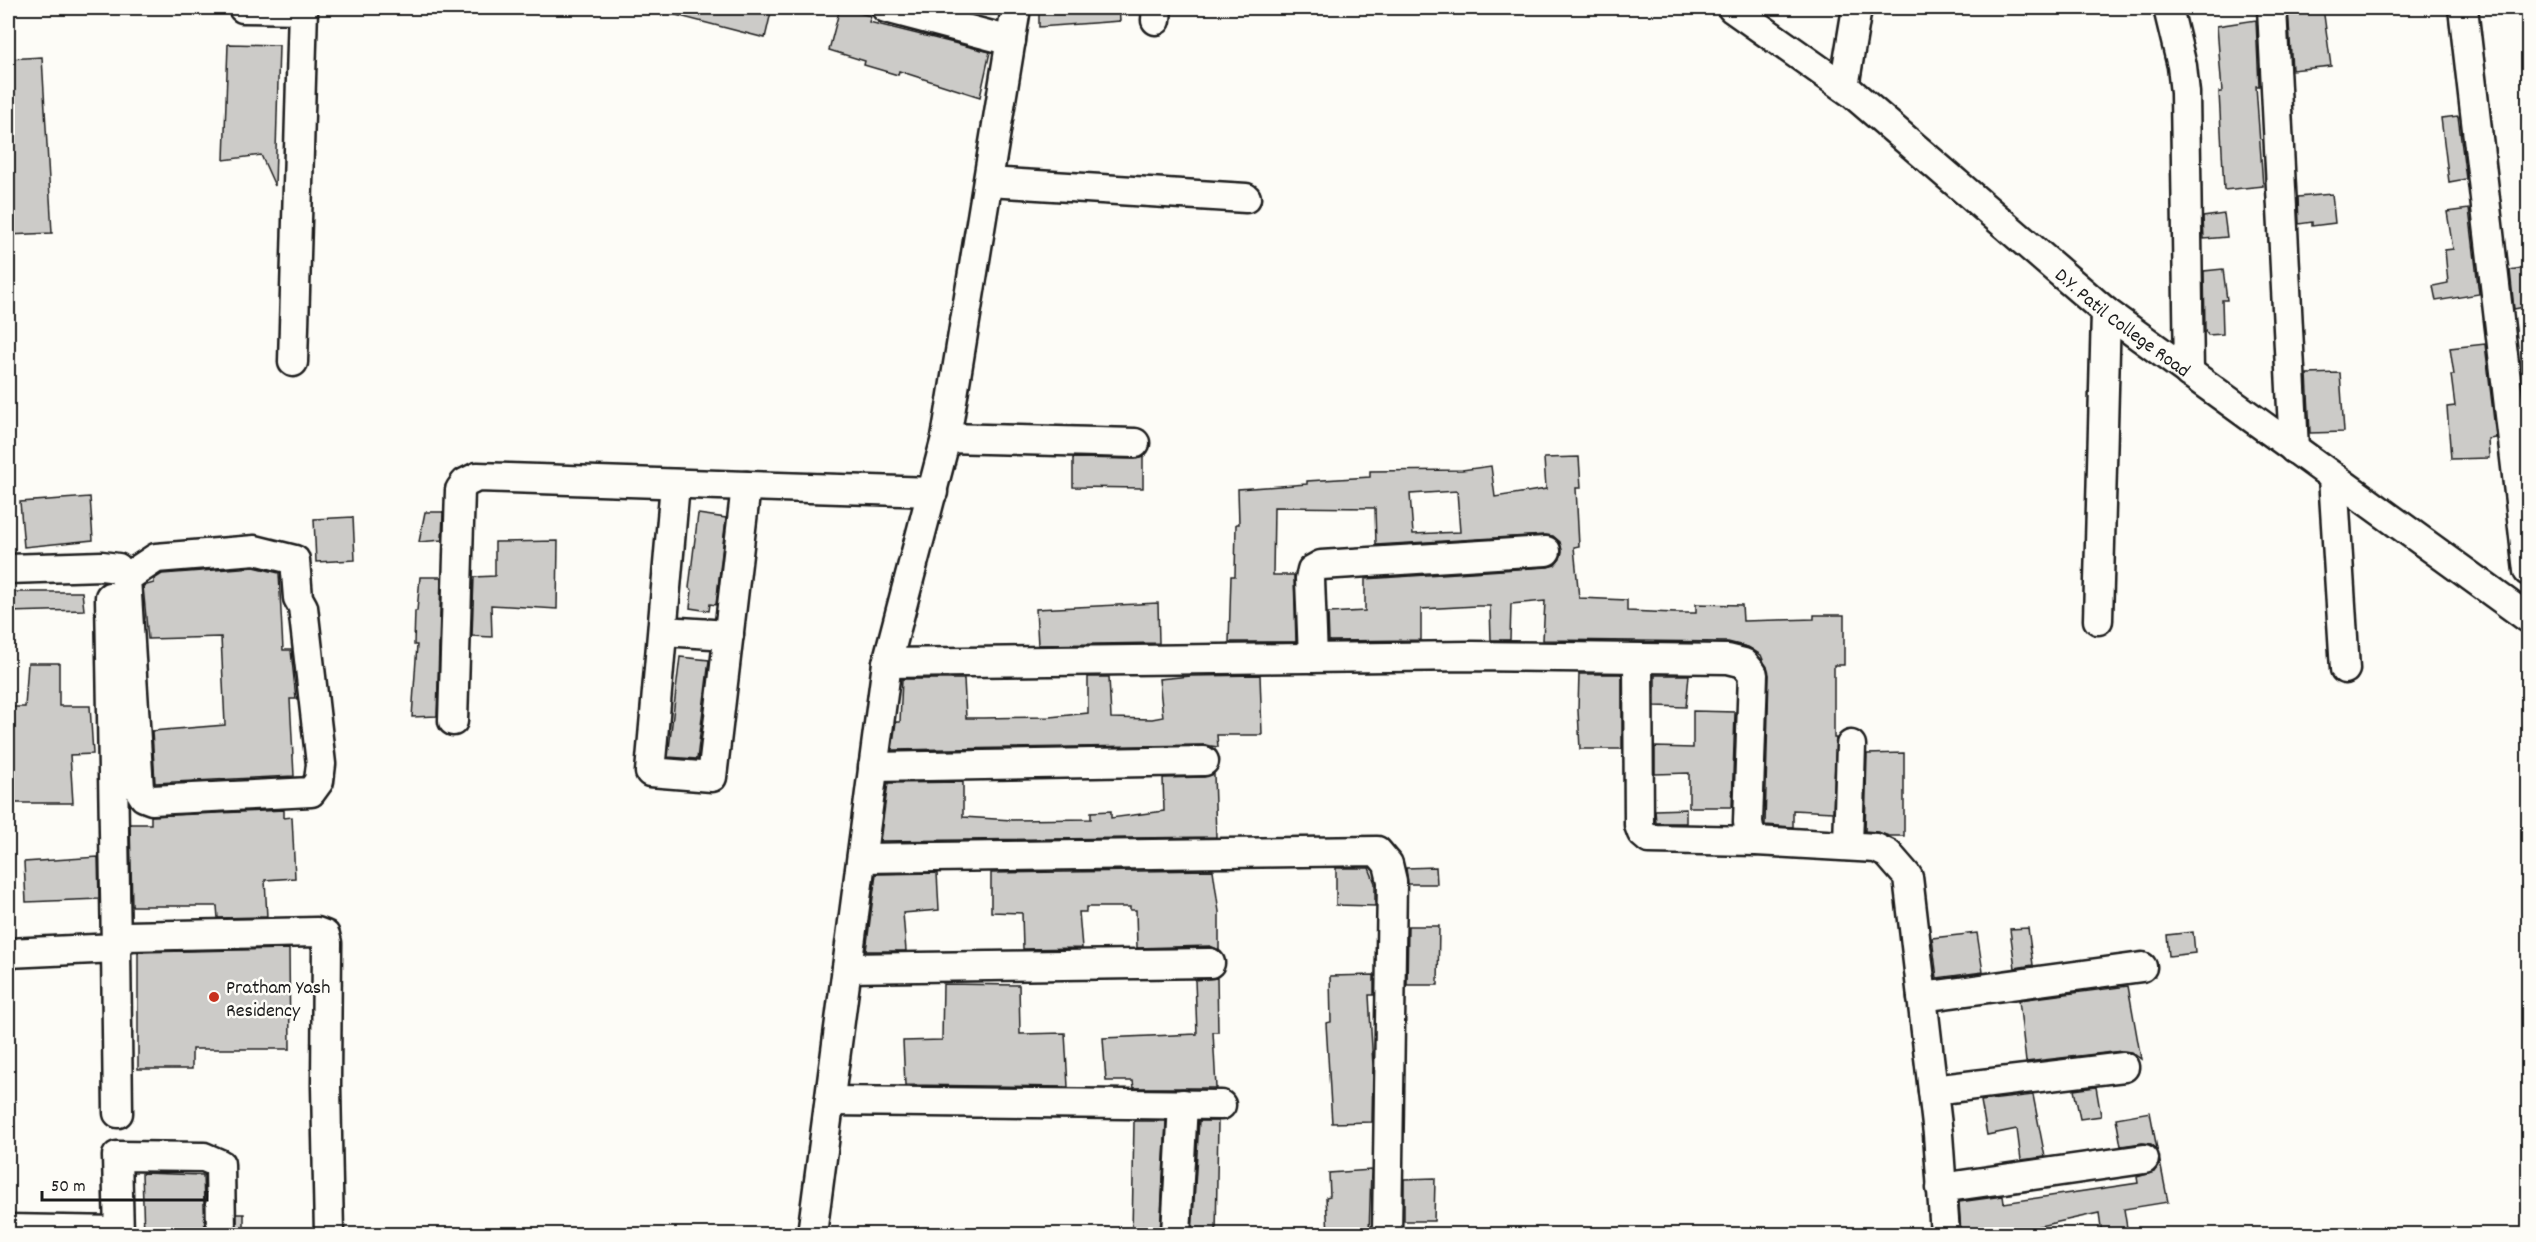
<svg xmlns="http://www.w3.org/2000/svg" width="2536" height="1242" font-family="Dekko,sans-serif">
<rect width="100%" height="100%" fill="#fdfcf7"/>
<filter id="ink" filterUnits="userSpaceOnUse"><feTurbulence type="fractalNoise" baseFrequency=".0167" numOctaves="2"/><feDisplacementMap in="SourceGraphic" scale="12" xChannelSelector="R" yChannelSelector="G"/><feConvolveMatrix kernelMatrix="1 2 1 2 8 2 1 2 1" color-interpolation-filters="sRGB"/></filter>
<g filter="url(#ink)">
<g fill="#cccbc8" stroke="#1c1c1c" stroke-width="1.5" fill-rule="evenodd">
<polygon points="669,8 772,8 765,38 668,13"/>
<polygon points="840,8 871,16 869,22 990,52 980,97 899,71 898,75 864,65 865,61 829,50"/>
<polygon points="1039,8 1119,8 1120,21 1039,27"/>
<polygon points="2288,8 2323,8 2331,66 2292,70"/>
<polygon points="2256,20 2259,86 2256,86 2263,186 2224,190 2219,92 2222,92 2217,26"/>
<polygon points="228,44 279,45 275,186 261,155 224,160"/>
<polygon points="42,57 52,233 8,235 8,59"/>
<polygon points="2458,116 2466,179 2449,182 2441,118"/>
<polygon points="2332,194 2335,223 2312,226 2312,222 2299,224 2298,197"/>
<polygon points="2469,209 2479,294 2436,301 2433,286 2448,283 2445,250 2453,249 2447,212"/>
<polygon points="2224,214 2227,237 2204,239 2203,217"/>
<polygon points="2529,267 2529,306 2514,309 2510,270"/>
<polygon points="2223,269 2227,300 2222,300 2223,334 2208,335 2205,331 2204,271"/>
<polygon points="2485,344 2496,438 2488,439 2489,458 2451,459 2447,407 2455,406 2451,375 2454,375 2450,348"/>
<polygon points="2340,373 2344,432 2310,433 2307,374"/>
<polygon points="2529,383 2529,431 2523,385"/>
<polygon points="1143,457 1143,488 1073,487 1073,458 1135,459"/>
<path d="M1579 457 1581 488H1576L1579 546 1574 547 1579 598 1627 600V611L1675 613H1696V604L1742 605 1743 621 1814 619V615H1844V665H1834V738H1836L1833 812 1793 810V827L1765 825 1769 675 1761 655 1748 647 1728 642 1543 640 1545 601 1511 604 1510 640H1491L1490 606H1477L1421 609V640L1329 641 1328 613 1365 611V579L1548 567 1555 565 1560 559 1562 551 1560 542 1553 536 1545 535 1376 545 1375 508 1274 507 1273 575H1294L1296 642H1229L1231 576H1235L1236 524H1239L1238 489 1307 484V481L1370 477V471L1462 470 1491 466 1495 497 1546 489 1544 458ZM1457 491 1460 532 1413 534 1410 494Z"/>
<polygon points="90,497 93,540 24,547 20,502"/>
<polygon points="425,512 443,512 442,540 419,542"/>
<polygon points="698,514 726,518 716,605 710,604 709,611 690,608 692,590 689,588"/>
<polygon points="353,517 355,560 316,562 314,519"/>
<polygon points="558,541 557,609 491,605 492,637 472,636 474,577 495,576 495,542"/>
<polygon points="254,567 279,573 283,650 291,650 296,699 290,699 294,776 155,783 152,731 225,725 221,637 148,639 143,586 154,583 154,579 162,574"/>
<polygon points="420,577 441,577 437,716 412,717 417,645 414,645 415,611 417,611"/>
<polygon points="8,592 82,592 84,610 8,612"/>
<polygon points="1158,603 1159,643 1038,645 1036,609"/>
<polygon points="680,657 709,660 697,759 668,757"/>
<polygon points="28,663 59,663 59,706 90,706 93,754 70,755 73,803 8,803 8,707 25,707"/>
<polygon points="1579,674 1622,674 1622,749 1580,749 1578,710"/>
<polygon points="1260,675 1262,735 1217,735 1218,747 1204,745 892,750 896,722 900,722 902,679 964,679 966,718 983,718 1050,717 1088,713 1088,677 1109,677 1111,718 1152,719 1163,717 1159,679 1191,676"/>
<polygon points="1655,675 1689,675 1686,707 1655,706"/>
<polygon points="1693,711 1735,712 1732,807 1689,807 1689,773 1655,774 1655,747 1693,748"/>
<polygon points="1904,753 1904,836 1889,836 1877,832 1865,831 1867,754"/>
<polygon points="1214,774 1216,837 880,841 888,783 963,782 963,817 1012,820 1091,819 1091,812 1111,811 1111,818 1164,811 1163,778 1204,777"/>
<polygon points="1686,809 1686,823 1656,823 1655,810"/>
<polygon points="284,810 284,818 292,817 295,878 265,880 267,917 218,918 217,906 132,906 130,824 151,824 151,816"/>
<polygon points="98,857 99,899 26,902 24,862"/>
<polygon points="1436,867 1437,884 1408,884 1406,868"/>
<polygon points="1336,868 1369,868 1375,883 1375,906 1336,905"/>
<polygon points="1213,870 1219,912 1219,950 1210,946 1137,948 1136,910 1130,910 1130,907 1086,907 1086,912 1079,912 1082,948 1023,949 1022,913 991,912 991,873"/>
<polygon points="937,873 939,910 903,913 906,951 866,951 876,874"/>
<polygon points="1408,926 1439,926 1438,985 1407,985"/>
<polygon points="2028,928 2033,965 2015,968 2010,929"/>
<polygon points="2193,932 2195,953 2169,956 2167,935"/>
<polygon points="1977,933 1983,972 1937,978 1932,938"/>
<polygon points="289,949 290,1049 192,1049 192,1069 138,1069 138,952"/>
<polygon points="1374,975 1374,995 1369,995 1373,1066 1372,1122 1332,1123 1326,1023 1331,1022 1330,976"/>
<polygon points="1217,978 1218,1032 1213,1032 1216,1088 1134,1088 1133,1081 1106,1081 1103,1038 1197,1034 1195,980"/>
<polygon points="943,984 1019,985 1020,1034 1065,1033 1068,1087 905,1085 903,1041 942,1040"/>
<polygon points="2128,986 2141,1059 2131,1052 2122,1051 2026,1062 2019,1000"/>
<polygon points="2096,1087 2101,1116 2080,1119 2074,1090"/>
<polygon points="2033,1095 2045,1157 2021,1160 2017,1129 1987,1135 1981,1101"/>
<polygon points="2150,1112 2157,1149 2151,1144 2142,1143 2121,1146 2116,1118"/>
<polygon points="1134,1121 1166,1121 1160,1234 1132,1234"/>
<polygon points="1199,1121 1218,1121 1216,1234 1192,1234"/>
<polygon points="2160,1162 2168,1202 2124,1209 2128,1234 2102,1234 2099,1213 2017,1231 1961,1234 1959,1202 2003,1196 2004,1203 2138,1183 2137,1177 2154,1172"/>
<polygon points="1371,1170 1369,1234 1328,1234 1326,1197 1330,1196 1329,1173"/>
<polygon points="142,1173 203,1175 205,1234 144,1234"/>
<polygon points="1435,1178 1434,1221 1404,1221 1404,1179"/>
<rect x="237" y="1214" width="7" height="20"/>
</g>
<g fill="none" stroke-linecap="round" stroke-linejoin="round">
<g stroke="#1c1c1c" stroke-width="33">
<g id="minor">
<polyline points="243,8 303,9"/>
<polyline points="886,8 1011,41"/>
<path id="s1" d="M1732 8 1852 93 2106 312 2528 618"/>
<polyline points="2168,8 2182,66 2185,93 2189,373"/>
<polyline points="2272,8 2294,449"/>
<polyline points="2463,8 2528,571"/>
<polyline points="1156,20 1157,8"/>
<polyline points="1844,87 1857,8"/>
<polyline points="988,182 1246,198"/>
<polyline points="293,362 303,8"/>
<polyline points="946,438 1135,443"/>
<polyline points="2333,477 2345,669"/>
<polyline points="675,484 650,772 712,777 746,486"/>
<polyline points="8,569 102,566 118,568 126,578 139,789 144,797 152,800 311,792 319,781 321,764 303,607 298,598 295,560 255,550 156,558 126,578"/>
<polyline points="2098,620 2106,312"/>
<polyline points="663,631 729,635"/>
<polyline points="1313,658 1310,579 1312,570 1321,565 1546,551"/>
<polyline points="1638,658 1639,825 1642,833 1649,839 1756,841"/>
<polyline points="887,663 1472,656 1728,659 1744,663 1753,674 1748,822 1750,834 1756,841 1876,848 1888,854 1908,877 1938,1134 1945,1234"/>
<polyline points="453,721 460,490 465,483 477,477 933,492"/>
<polyline points="873,767 1204,761"/>
<polyline points="1848,846 1851,745"/>
<polyline points="862,858 1377,851 1388,864 1392,881 1387,1234"/>
<polyline points="8,953 116,948 110,597"/>
<polyline points="847,968 1210,963"/>
<polyline points="1922,997 2142,967"/>
<polyline points="1933,1090 2124,1067"/>
<polyline points="830,1101 1221,1105"/>
<polyline points="118,1113 116,948 126,936 317,932 325,935 327,943 326,1086 329,1234"/>
<polyline points="1941,1188 2144,1159"/>
<polyline points="8,1229 118,1231"/>
<polyline points="119,1234 117,1156 204,1157 220,1164 221,1234"/>
<polyline points="812,1234 887,663 946,438 1016,8"/>
<polyline points="1176,1234 1183,1104"/>
</g>
</g>
<use href="#minor" stroke="#fdfcf7" stroke-width="28"/>
</g>
</g>
<circle fill="#c8321e" stroke="#fdfcf7" stroke-width="2" cx="214" cy="997" r="6"/>
<g text-anchor="middle" stroke-width="5" stroke-linejoin="round" paint-order="stroke">
<g font-size="20" fill="#1c1c1c" stroke="#fdfcf7">
<text dy="7" stroke="none"><textPath href="#s1" startOffset="502">D.Y. Patil College Road</textPath></text>
</g>
<g font-size="20" fill="#1c1c1c" stroke="#fdfcf7" text-anchor="start">
<text x="226" y="993">Pratham Yash<tspan x="226" dy="23">Residency</tspan></text>
</g>
</g>
<rect width="2536" height="1242" fill="none" stroke="#fdfcf7" stroke-width="30"/>
<rect x="15" y="15" width="2506" height="1212" fill="none" stroke="#1c1c1c" stroke-width="2" filter="url(#ink)"/>
<path d="M42 1191v9h165v-9" fill="none" stroke="#1c1c1c" stroke-width="3"/>
<text x="51" y="1191" font-size="18" fill="#1c1c1c" stroke="#fdfcf7" stroke-width="4.5" paint-order="stroke">50 m</text>
</svg>
